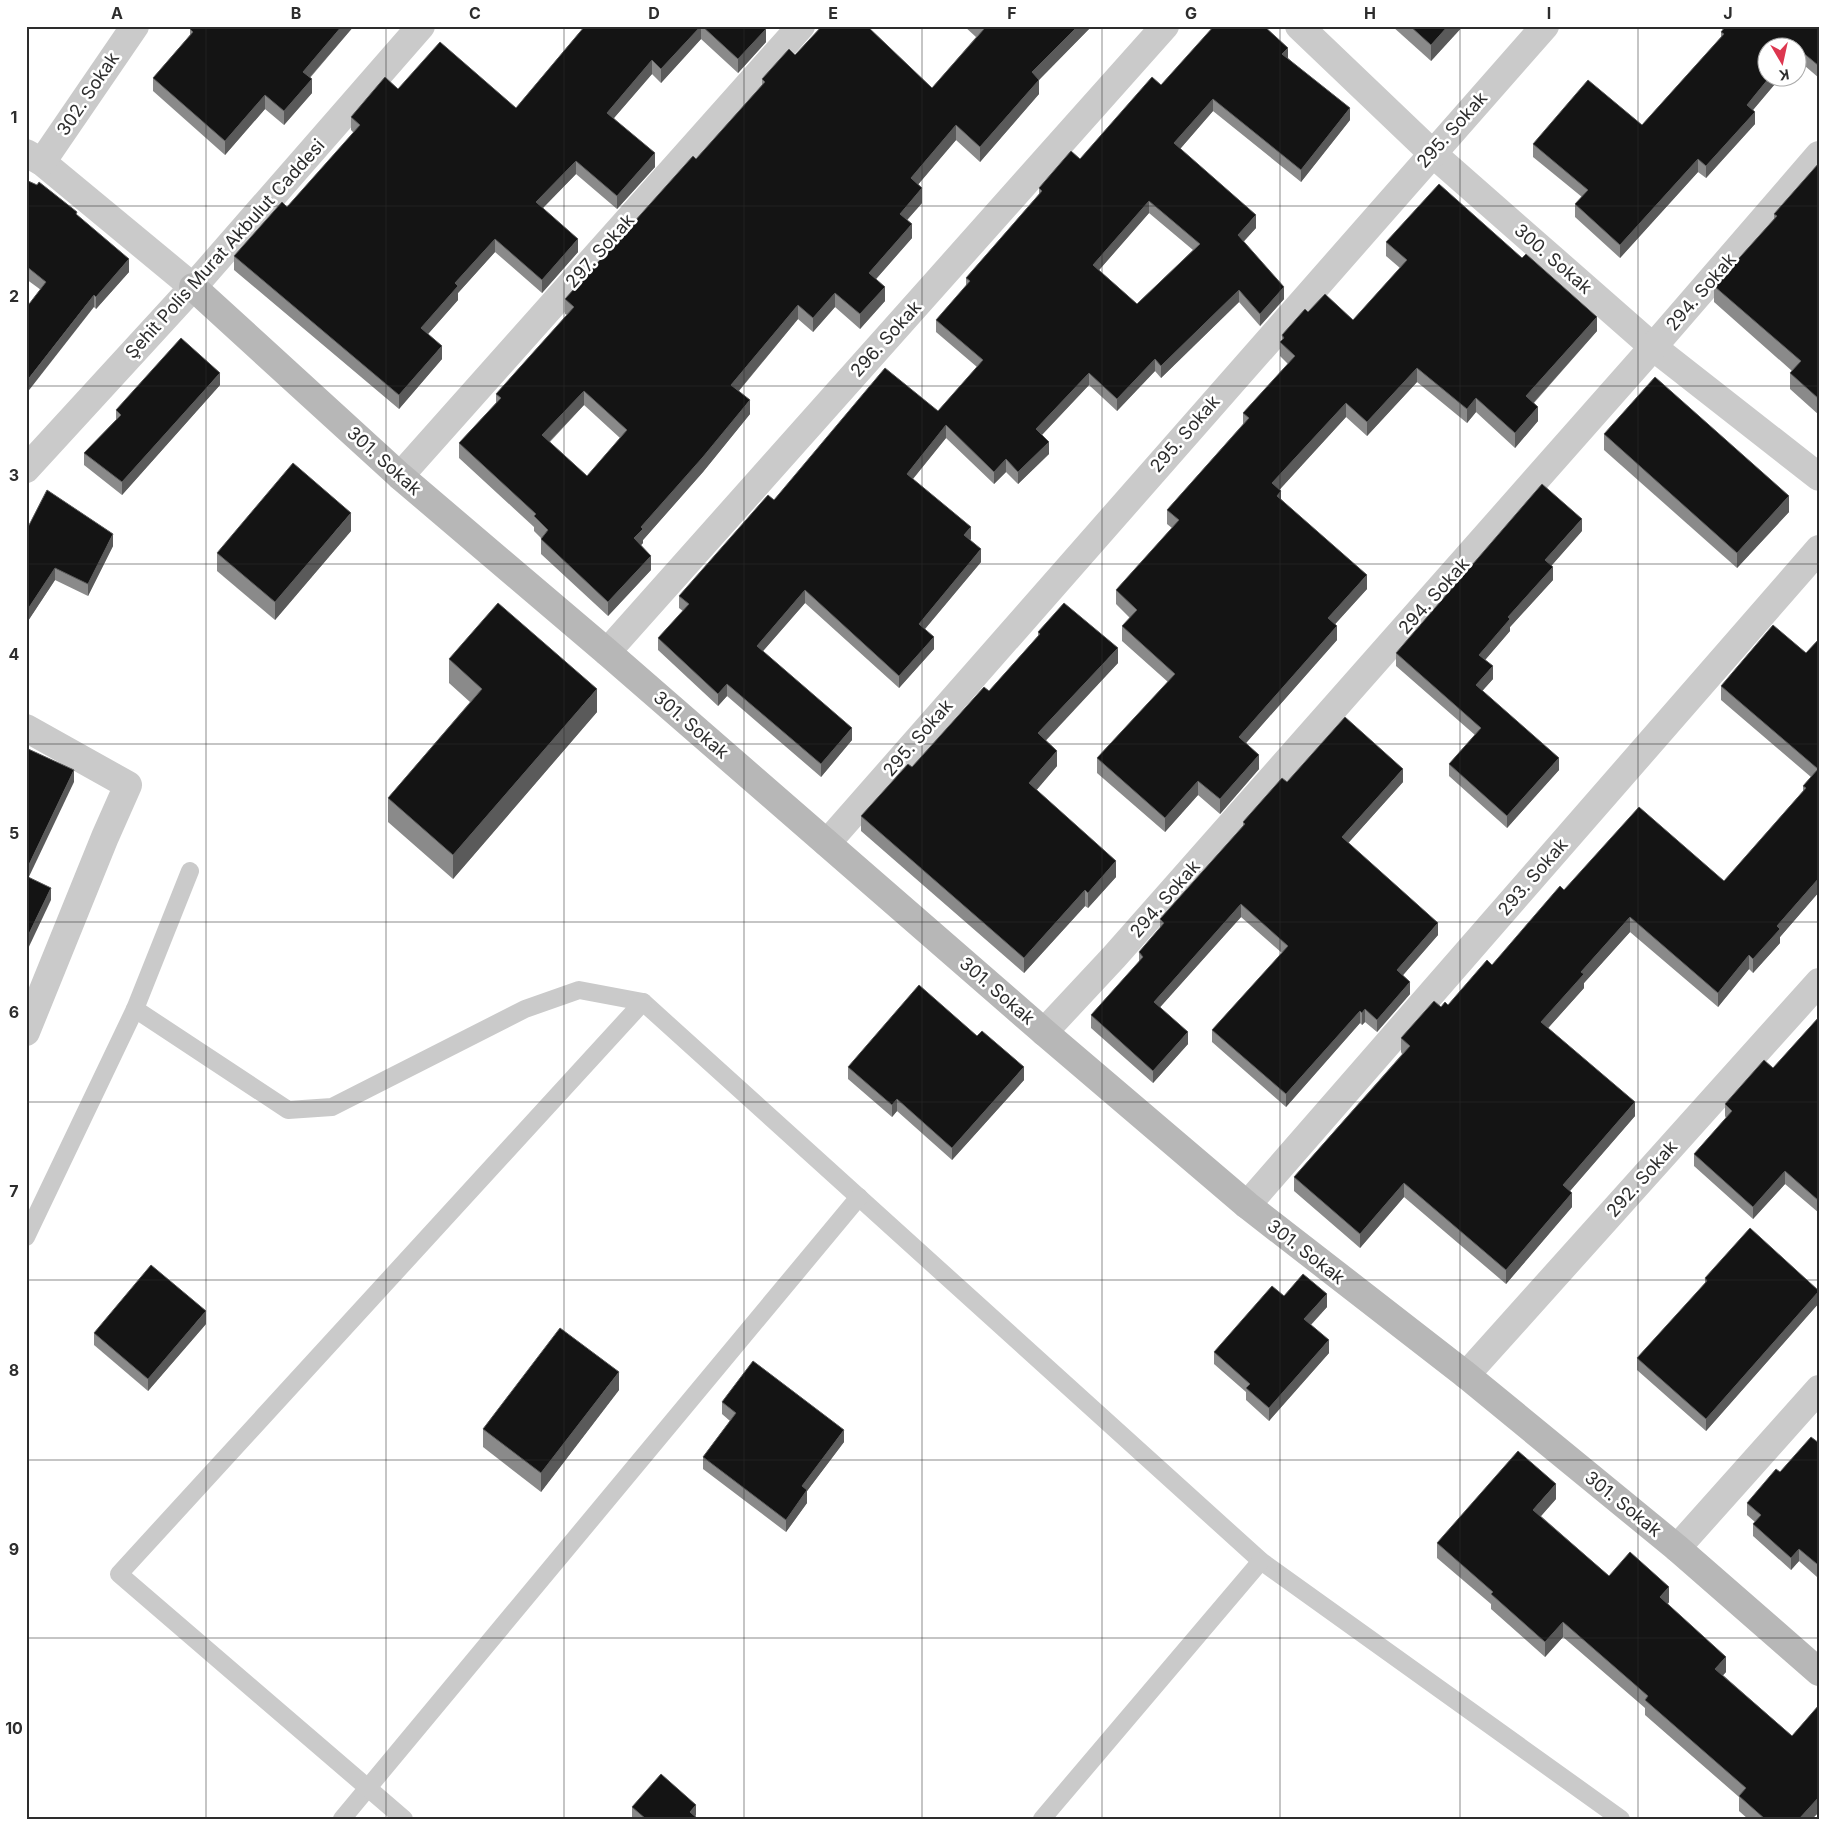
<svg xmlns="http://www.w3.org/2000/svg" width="1845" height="1845" font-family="Inter,sans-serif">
<rect width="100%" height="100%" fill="#fff"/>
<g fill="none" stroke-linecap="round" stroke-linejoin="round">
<g stroke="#cacaca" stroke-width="18">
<polyline points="135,1009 288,1110 332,1107 525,1009 579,990 643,1002 1261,1561 1621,1819"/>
<polyline points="26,1237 135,1009 190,871"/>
<polyline points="342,1819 859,1197"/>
<polyline points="404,1819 119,1574 643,1002"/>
<polyline points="1042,1819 1261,1561"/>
</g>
<g stroke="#cacaca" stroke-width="28">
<polyline points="1299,26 1432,153 1653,347 1819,477"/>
<polyline points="26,153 42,162 193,287"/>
<polyline points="42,162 135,26"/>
<polyline points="26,469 193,287 421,26"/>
<polyline points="400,476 801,26"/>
<polyline points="607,652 1165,26"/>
<polyline points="26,728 128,785 105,837 26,1032"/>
<polyline points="827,843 1545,26"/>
<polyline points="1044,1032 1114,957 1653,347 1819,155"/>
<polyline points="1247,1205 1819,549"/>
<polyline points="1466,1375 1819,982"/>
<polyline points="1677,1548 1819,1389"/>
</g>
<polyline stroke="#b7b7b7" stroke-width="28" points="193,287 400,476 607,652 1044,1032 1247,1205 1466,1375 1677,1548 1819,1672"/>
</g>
<g fill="#8a8a8a" fill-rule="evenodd">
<polygon points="193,26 354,26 310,78 312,93 284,125 265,109 225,155 153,91 153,78 190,35 190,29"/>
<polygon points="583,26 763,26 766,42 738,73 701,39 661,83 652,74 614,118 655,167 617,209 576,174 543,208 578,252 542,293 495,252 458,293 458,300 428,334 442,359 399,409 234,270 234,256 287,207 354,133 351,130 351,117 398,89 516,108 584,27"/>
<path d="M964 26H1090V28L1039 80V94L980 162 956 140 918 184 922 203 907 220 912 238 876 279 885 301 860 329 835 307 813 332 798 319 739 391 750 414 703 472 643 540V543L641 545 651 570 608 616 541 554V538L534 531V527L459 458V443L496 403V394L567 315 565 314V299L696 159 762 85V79L795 55 932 88 976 37ZM584 405 620 438 587 476 550 442Z"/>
<polygon points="1392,26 1463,26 1431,61"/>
<polygon points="1719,26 1819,26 1819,78 1798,60 1798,48 1768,48 1768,78 1780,78 1753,110 1755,124 1706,178 1698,172 1620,258 1575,217 1575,204 1582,197 1533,157 1533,144 1642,125 1721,37 1721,32 1723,30"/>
<path d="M1288 58 1350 120 1301 182 1213 111 1180 149 1256 228 1243 241 1284 299 1260 326 1239 302 1161 378 1155 371 1117 411 1089 385 1042 435 1049 454 1018 484 1006 472 994 484 946 438 913 479 971 539 970 540 981 562 925 629 934 649 899 688 805 603 763 651 852 740 821 777 727 696 718 706 658 650V638L683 611 679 608V596L774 500 938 411 977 367 936 332V320L966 286V278L1039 194V188L1080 159 1161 85ZM1149 213 1193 250 1137 304 1099 270Z"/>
<polygon points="1819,163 1819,415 1790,389 1790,373 1792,371 1714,302 1714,286 1774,219 1774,214"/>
<polygon points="26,180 77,215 129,272 96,309 94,307 41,290 26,279"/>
<polygon points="1386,242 1597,331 1534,403 1538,421 1515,448 1476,412 1467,423 1417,382 1367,436 1346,417 1279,490 1281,499 1367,589 1335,624 1337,640 1246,743 1259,769 1220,814 1198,795 1165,832 1097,773 1097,758 1168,682 1122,641 1122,626 1130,618 1116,604 1116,590 1172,528 1167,524 1167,510 1243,424 1243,413 1288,364 1280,356 1280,342 1282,340 1282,335 1308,312 1353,320 1400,268 1386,256"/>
<polygon points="220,385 122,495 84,465 84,453 116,420 116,410"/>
<polygon points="1604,434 1789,512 1737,568 1604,450"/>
<polygon points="26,531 113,546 88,596 55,580 26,624"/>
<polygon points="351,531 275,620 217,571 217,553"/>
<polygon points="1582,531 1551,566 1553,580 1510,627 1510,631 1485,660 1493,679 1482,691 1559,770 1507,828 1449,776 1449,764 1475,735 1396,666 1396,653"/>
<polygon points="1038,632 1118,663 1045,740 1057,766 1036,790 1116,877 1088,908 1085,906 1024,973 861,831 861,816 912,767 989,691 1038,636"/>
<polygon points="1819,639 1819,892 1780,937 1780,943 1753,973 1749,969 1718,1007 1630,932 1584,983 1584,988 1548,1028 1635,1116 1570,1191 1572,1207 1506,1284 1404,1197 1360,1248 1294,1191 1294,1177 1402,1054 1401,1052 1401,1038 1441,1007 1448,1005 1492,965 1564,890 1724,881 1803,791 1803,786 1811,777 1721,700 1721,686 1806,653"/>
<polygon points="449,659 597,712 453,879 388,822 388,798 470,702 449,683"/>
<polygon points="1287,782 1403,782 1348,843 1438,935 1403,975 1410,994 1377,1032 1365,1022 1362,1025 1360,1023 1286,1107 1212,1042 1212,1030 1282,953 1241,917 1160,1007 1188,1044 1153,1083 1091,1028 1091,1015 1139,962 1139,952 1160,929 1160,919 1243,826 1243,822"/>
<polygon points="1819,1017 1819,1213 1785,1184 1753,1219 1694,1166 1694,1154 1726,1118 1725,1116 1725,1104 1773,1068"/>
<polygon points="977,1036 1024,1080 952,1160 897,1111 892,1117 848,1079 848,1067"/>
<polygon points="1705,1278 1819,1290 1819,1303 1706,1431 1637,1370 1637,1358 1705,1284"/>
<polygon points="1284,1296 1327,1307 1311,1325 1329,1353 1269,1421 1246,1400 1246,1392 1214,1364 1214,1352"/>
<polygon points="206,1324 148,1391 94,1345 94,1333"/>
<polygon points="619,1390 541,1492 483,1447 483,1429"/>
<polygon points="722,1402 844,1442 807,1491 807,1503 786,1532 703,1469 703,1457 730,1421 722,1414"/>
<polygon points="1819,1443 1819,1575 1817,1577 1799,1561 1791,1570 1753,1536 1753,1524 1755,1522 1747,1515 1747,1503 1780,1472"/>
<polygon points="1556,1499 1541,1516 1609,1576 1669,1602 1668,1604 1726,1672 1723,1675 1792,1736 1819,1705 1819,1812 1812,1819 1748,1819 1739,1811 1739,1797 1645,1715 1645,1708 1563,1637 1545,1657 1491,1609 1491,1604 1437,1558 1437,1543"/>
<polygon points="632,1807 696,1815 695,1816 698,1819 633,1819 632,1818"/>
</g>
<g fill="#5a5a5a">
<polygon points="342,26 354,26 303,85 303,72"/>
<polygon points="701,26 701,39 661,83 661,69"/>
<polygon points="1078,26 1090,26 1090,28 1032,87 1032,72"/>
<polygon points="1448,26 1463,26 1431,61 1431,45"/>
<polygon points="766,29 766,42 738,73 738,59"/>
<polygon points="1288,48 1288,60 1282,54"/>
<polygon points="652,60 652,74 607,126 607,113"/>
<polygon points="1769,78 1780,78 1747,117 1747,105"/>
<polygon points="312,79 312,93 284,125 284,111"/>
<polygon points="1039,80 1039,94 980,162 980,147"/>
<polygon points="265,95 265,109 225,155 225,141"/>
<polygon points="1213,99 1213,111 1174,156 1174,143"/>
<polygon points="1350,108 1350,120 1301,182 1301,170"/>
<polygon points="1755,112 1755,124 1706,178 1706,166"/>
<polygon points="956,125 956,140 911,193 911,178"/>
<polygon points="655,153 655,167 617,209 617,196"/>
<polygon points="1698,159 1698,172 1620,258 1620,245"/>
<polygon points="576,161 576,174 536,215 536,202"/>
<polygon points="922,188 922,203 900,228 900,214"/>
<polygon points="1149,201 1149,213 1093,277 1093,265"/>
<polygon points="1256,215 1256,228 1238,248 1238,235"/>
<polygon points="912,224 912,238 869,287 869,273"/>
<polygon points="495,239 495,252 458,293 458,300 421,342 421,328 455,283"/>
<polygon points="578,239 578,252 542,293 542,280"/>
<polygon points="129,259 129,272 96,309 96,297"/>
<polygon points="885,287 885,301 860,329 860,314"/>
<polygon points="1284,287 1284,299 1260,326 1260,314"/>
<polygon points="1239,290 1239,302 1161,378 1161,366"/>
<polygon points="835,293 835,307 813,332 813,318"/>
<polygon points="94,295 94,307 26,394 26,382"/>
<polygon points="798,305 798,319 731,400 731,385"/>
<polygon points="1597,317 1597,331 1526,411 1526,396"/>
<polygon points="442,346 442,359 399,409 399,395"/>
<polygon points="1155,359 1155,371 1117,411 1117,399"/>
<polygon points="1417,368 1417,382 1367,436 1367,422"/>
<polygon points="220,373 220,385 122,495 122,482"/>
<polygon points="1089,373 1089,385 1036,441 1036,429"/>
<polygon points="584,391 584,405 542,449 542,435"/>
<polygon points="1476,398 1476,412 1467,423 1467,409"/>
<polygon points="750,400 750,414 703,472 643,540 643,543 634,552 634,538 641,527"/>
<polygon points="1346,403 1346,417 1272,498 1272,483"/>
<polygon points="1538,407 1538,421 1515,448 1515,433"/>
<polygon points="946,425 946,438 907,486 907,474"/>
<polygon points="1049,442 1049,454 1018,484 1018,472"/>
<polygon points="1006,459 1006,472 994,484 994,472"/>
<polygon points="1281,491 1281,506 1277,496"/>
<polygon points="1789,496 1789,512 1737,568 1737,553"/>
<polygon points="351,513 351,531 275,620 275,602"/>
<polygon points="1582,519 1582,531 1545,573 1545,560"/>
<polygon points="971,527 971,539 964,548 964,535"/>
<polygon points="113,534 113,546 88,596 88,584"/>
<polygon points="981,549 981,562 919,636 919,624"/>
<polygon points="651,556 651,570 608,616 608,602"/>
<polygon points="1553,567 1553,580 1510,627 1510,631 1479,667 1479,655 1508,617"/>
<polygon points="55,568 55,580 26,624 26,612"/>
<polygon points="1367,575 1367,589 1328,632 1328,618"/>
<polygon points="805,590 805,603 757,658 757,646"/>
<polygon points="1337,626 1337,640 1239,751 1239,737"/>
<polygon points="934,637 934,649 899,688 899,676"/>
<polygon points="1118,648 1118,663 1038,749 1038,733"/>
<polygon points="1493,666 1493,679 1476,698 1476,685"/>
<polygon points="727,684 727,696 718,706 718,694"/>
<polygon points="597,689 597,712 453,879 453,855"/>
<polygon points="852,728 852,740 821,777 821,764"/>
<polygon points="1057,751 1057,766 1029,799 1029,783"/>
<polygon points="1259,755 1259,769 1220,814 1220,799"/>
<polygon points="1559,758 1559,770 1507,828 1507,816"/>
<polygon points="1403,769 1403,782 1342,850 1342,837"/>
<polygon points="74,770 74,782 26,883 26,871"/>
<polygon points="1198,781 1198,795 1165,832 1165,818"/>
<polygon points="1116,861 1116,877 1088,908 1088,893"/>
<polygon points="1819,878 1819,892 1780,937 1780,943 1753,973 1753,959 1777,926"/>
<polygon points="51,888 51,900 26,953 26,940"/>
<polygon points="1085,890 1085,906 1024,973 1024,958"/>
<polygon points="1241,904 1241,917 1154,1014 1154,1002"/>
<polygon points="1630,917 1630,932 1584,983 1584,988 1541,1036 1541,1022 1581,972"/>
<polygon points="1438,923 1438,935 1397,982 1397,970"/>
<polygon points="1749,955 1749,969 1718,1007 1718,993"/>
<polygon points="1410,982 1410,994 1377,1032 1377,1020"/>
<polygon points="1365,1009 1365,1022 1362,1025 1362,1013"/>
<polygon points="1360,1011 1360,1023 1286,1107 1286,1094"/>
<polygon points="1188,1032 1188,1044 1153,1083 1153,1071"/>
<polygon points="1024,1067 1024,1080 952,1160 952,1148"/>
<polygon points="897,1099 897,1111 892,1117 892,1105"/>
<polygon points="1635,1102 1635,1116 1563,1199 1563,1185"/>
<polygon points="1785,1171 1785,1184 1753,1219 1753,1207"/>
<polygon points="1404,1183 1404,1197 1360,1248 1360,1234"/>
<polygon points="1572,1193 1572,1207 1506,1284 1506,1270"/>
<polygon points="1819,1291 1819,1303 1706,1431 1706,1419"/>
<polygon points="1327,1294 1327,1307 1304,1332 1304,1319"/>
<polygon points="206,1311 206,1324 148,1391 148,1379"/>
<polygon points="1329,1340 1329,1353 1269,1421 1269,1408"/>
<polygon points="619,1372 619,1390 541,1492 541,1473"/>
<polygon points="844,1430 844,1442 807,1491 807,1503 786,1532 786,1520 802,1486"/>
<polygon points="1556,1484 1556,1499 1533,1525 1533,1510"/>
<polygon points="1799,1549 1799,1561 1791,1570 1791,1558"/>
<polygon points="1819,1563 1819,1575 1817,1577 1817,1564"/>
<polygon points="1669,1587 1669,1602 1660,1612 1660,1597"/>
<polygon points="1563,1622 1563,1637 1545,1657 1545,1642"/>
<polygon points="1726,1657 1726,1672 1715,1684 1715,1669"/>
<polygon points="1819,1797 1819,1812 1812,1819 1799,1819"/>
<polygon points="696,1805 696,1815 693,1819 690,1812"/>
</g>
<g fill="#141414" stroke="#5a5a5a" fill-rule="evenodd">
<polygon points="193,26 342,26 303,72 312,79 284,111 265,95 225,141 153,78 193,32 190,29"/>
<polygon points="585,26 701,26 661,69 652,60 607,113 655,153 617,196 576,161 536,202 578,239 542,280 495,239 455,283 458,286 421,328 442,346 399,395 234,256 282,202 287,207 360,125 351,117 385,77 398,89 440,42 516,108"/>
<polygon points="702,26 763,26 766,29 738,59"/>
<path d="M822 26H867L932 88 984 29 980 26H1078L1032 72 1039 80 980 147 956 125 911 178 922 188 900 214 912 224 869 273 885 287 860 314 835 293 813 318 798 305 731 385 750 400 703 457 641 527 643 529 634 538 651 556 608 602 541 539 548 530 534 516 536 514 459 443 501 398 496 394 574 307 565 299 693 156 696 159 765 82 762 79 789 49 795 55ZM584 391 627 430 587 476 542 435Z"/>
<path d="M1214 26H1264L1288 48 1282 54 1350 108 1301 170 1213 99 1174 143 1256 215 1238 235 1284 287 1260 314 1239 290 1161 366 1155 359 1117 399 1089 373 1036 429 1049 442 1018 472 1006 459 994 472 946 425 907 474 971 527 964 535 981 549 919 624 934 637 899 676 805 590 757 646 852 728 821 764 727 684 718 694 658 638 689 604 679 596 768 495 774 500 885 368 938 411 983 360 936 320 970 281 966 278 1042 191 1039 188 1071 151 1080 159 1152 77 1161 85ZM1149 201 1200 244 1137 304 1093 265Z"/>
<polygon points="1410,26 1448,26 1431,45"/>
<polygon points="1726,26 1819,26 1819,66 1795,46 1794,48 1768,48 1768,78 1769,78 1747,105 1755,112 1706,166 1698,159 1620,245 1575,204 1588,190 1533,144 1588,80 1642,125 1724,34 1721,32"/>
<polygon points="1819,163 1819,399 1790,373 1801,361 1714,286 1777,216 1774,214"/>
<polygon points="26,180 37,185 39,182 77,212 76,214 129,259 96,297 94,295 26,382 26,308 46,282 26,266"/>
<polygon points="1439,184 1522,258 1526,254 1597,317 1526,396 1538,407 1515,433 1476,398 1467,409 1417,368 1367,422 1346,403 1272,483 1281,491 1277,496 1367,575 1328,618 1337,626 1239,737 1259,755 1220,799 1198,781 1165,818 1097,758 1175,674 1122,626 1137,610 1116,590 1179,520 1167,510 1249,418 1243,413 1295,356 1280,342 1284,338 1282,335 1305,309 1308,312 1325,294 1353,320 1407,260 1386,242"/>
<polygon points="181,338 220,373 122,482 84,453 121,415 116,410"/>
<polygon points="1655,377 1789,496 1737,553 1604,434"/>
<polygon points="293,463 351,513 275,602 217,553"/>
<polygon points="1542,484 1582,519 1545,560 1553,567 1508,617 1510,619 1479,655 1493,666 1476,685 1559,758 1507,816 1449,764 1481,728 1396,653"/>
<polygon points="47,490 113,534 88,584 55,568 26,612 26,531"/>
<polygon points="498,603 597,689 453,855 388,798 482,689 449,659"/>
<polygon points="1064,603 1118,648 1038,733 1057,751 1029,783 1116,861 1088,893 1085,890 1024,958 861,816 908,764 912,767 984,687 989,691 1040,634 1038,632"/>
<polygon points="1773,625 1806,653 1819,639 1819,878 1777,926 1780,929 1753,959 1749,955 1718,993 1630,917 1581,972 1584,974 1541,1022 1635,1102 1563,1185 1572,1193 1506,1270 1404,1183 1360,1234 1294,1177 1410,1046 1401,1038 1434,1001 1441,1007 1445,1002 1448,1005 1487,960 1492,965 1560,886 1564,890 1639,807 1724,881 1806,788 1803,786 1818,769 1721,686"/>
<polygon points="1345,717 1403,769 1342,837 1438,923 1397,970 1410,982 1377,1020 1365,1009 1362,1013 1360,1011 1286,1094 1212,1030 1288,946 1241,904 1154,1002 1188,1032 1153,1071 1091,1015 1143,957 1139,952 1164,923 1160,919 1245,824 1243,822 1282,778 1287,782"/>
<polygon points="26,748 74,770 26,871"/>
<polygon points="26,876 51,888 26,940"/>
<polygon points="919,985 977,1036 982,1031 1024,1067 952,1148 897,1099 892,1105 848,1067"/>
<polygon points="1819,1017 1819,1201 1785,1171 1753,1207 1694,1154 1732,1111 1725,1104 1764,1060 1773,1068"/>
<polygon points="1750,1228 1819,1291 1706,1419 1637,1358 1707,1281 1705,1278"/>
<polygon points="151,1265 206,1311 148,1379 94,1333"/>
<polygon points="1303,1274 1327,1294 1304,1319 1329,1340 1269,1408 1246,1388 1250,1384 1214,1352 1272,1286 1284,1296"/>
<polygon points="560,1328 619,1372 541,1473 483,1429"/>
<polygon points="753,1361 844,1430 802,1486 807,1490 786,1520 703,1457 736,1413 722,1402"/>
<polygon points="1811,1437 1819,1443 1819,1563 1817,1564 1799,1549 1791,1558 1753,1524 1761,1515 1747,1503 1776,1469 1780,1472"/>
<polygon points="1518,1451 1556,1484 1533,1510 1609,1576 1630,1552 1669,1587 1660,1597 1726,1657 1715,1669 1792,1736 1819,1705 1819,1797 1799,1819 1765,1819 1739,1796 1746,1788 1645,1700 1648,1696 1563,1622 1545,1642 1491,1594 1493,1592 1437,1543"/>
<polygon points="661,1774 696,1805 690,1812 698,1819 646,1819 632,1807"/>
</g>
<path fill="none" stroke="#2d2d2d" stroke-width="1" stroke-opacity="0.55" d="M206 26V1819M386 26V1819M564 26V1819M744 26V1819M922 26V1819M1102 26V1819M1280 26V1819M1460 26V1819M1638 26V1819M26 206H1819M26 386H1819M26 564H1819M26 744H1819M26 922H1819M26 1102H1819M26 1280H1819M26 1460H1819M26 1638H1819"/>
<g text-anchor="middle" stroke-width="5" stroke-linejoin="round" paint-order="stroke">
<g font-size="18" fill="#2d2d2d" stroke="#fff">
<text transform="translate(88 94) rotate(-56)" y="6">302. Sokak</text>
<text transform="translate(1452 130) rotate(-48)" y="6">295. Sokak</text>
<text transform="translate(225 249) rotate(-48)" y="6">Şehit Polis Murat Akbulut Caddesi</text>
<text transform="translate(600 251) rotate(-48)" y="6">297. Sokak</text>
<text transform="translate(1553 259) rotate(41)" y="6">300. Sokak</text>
<text transform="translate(1701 292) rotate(-49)" y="6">294. Sokak</text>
<text transform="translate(886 339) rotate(-48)" y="6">296. Sokak</text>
<text transform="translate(1185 434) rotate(-49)" y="6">295. Sokak</text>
<text transform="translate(384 461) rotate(42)" y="6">301. Sokak</text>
<text transform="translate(1434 596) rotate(-48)" y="6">294. Sokak</text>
<text transform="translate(691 725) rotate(41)" y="6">301. Sokak</text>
<text transform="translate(918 738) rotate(-49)" y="6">295. Sokak</text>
<text transform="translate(1533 877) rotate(-49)" y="6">293. Sokak</text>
<text transform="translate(1165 899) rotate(-49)" y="6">294. Sokak</text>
<text transform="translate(997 991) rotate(41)" y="6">301. Sokak</text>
<text transform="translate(1642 1179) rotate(-48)" y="6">292. Sokak</text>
<text transform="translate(1306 1252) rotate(38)" y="6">301. Sokak</text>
<text transform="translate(1623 1504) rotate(39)" y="6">301. Sokak</text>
</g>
</g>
<rect width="1845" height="1845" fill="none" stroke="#ffffff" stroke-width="55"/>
<g transform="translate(1782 62) rotate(171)"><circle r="24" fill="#ffffff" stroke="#ababab"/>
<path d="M0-4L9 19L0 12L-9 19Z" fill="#dd364f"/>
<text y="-8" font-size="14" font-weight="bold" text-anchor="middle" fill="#2d2d2d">K</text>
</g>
<rect x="28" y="28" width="1790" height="1790" fill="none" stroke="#2d2d2d" stroke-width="2"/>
<g font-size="16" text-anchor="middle" font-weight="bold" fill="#2d2d2d">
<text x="117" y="19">A</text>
<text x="296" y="19">B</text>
<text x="475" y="19">C</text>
<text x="654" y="19">D</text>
<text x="833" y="19">E</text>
<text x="1012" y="19">F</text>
<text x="1191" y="19">G</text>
<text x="1370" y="19">H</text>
<text x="1549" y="19">I</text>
<text x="1728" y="19">J</text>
<text x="14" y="123">1</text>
<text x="14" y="302">2</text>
<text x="14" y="481">3</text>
<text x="14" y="660">4</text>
<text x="14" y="839">5</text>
<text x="14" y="1018">6</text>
<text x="14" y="1197">7</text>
<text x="14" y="1376">8</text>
<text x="14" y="1555">9</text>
<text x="14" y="1734">10</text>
</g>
</svg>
